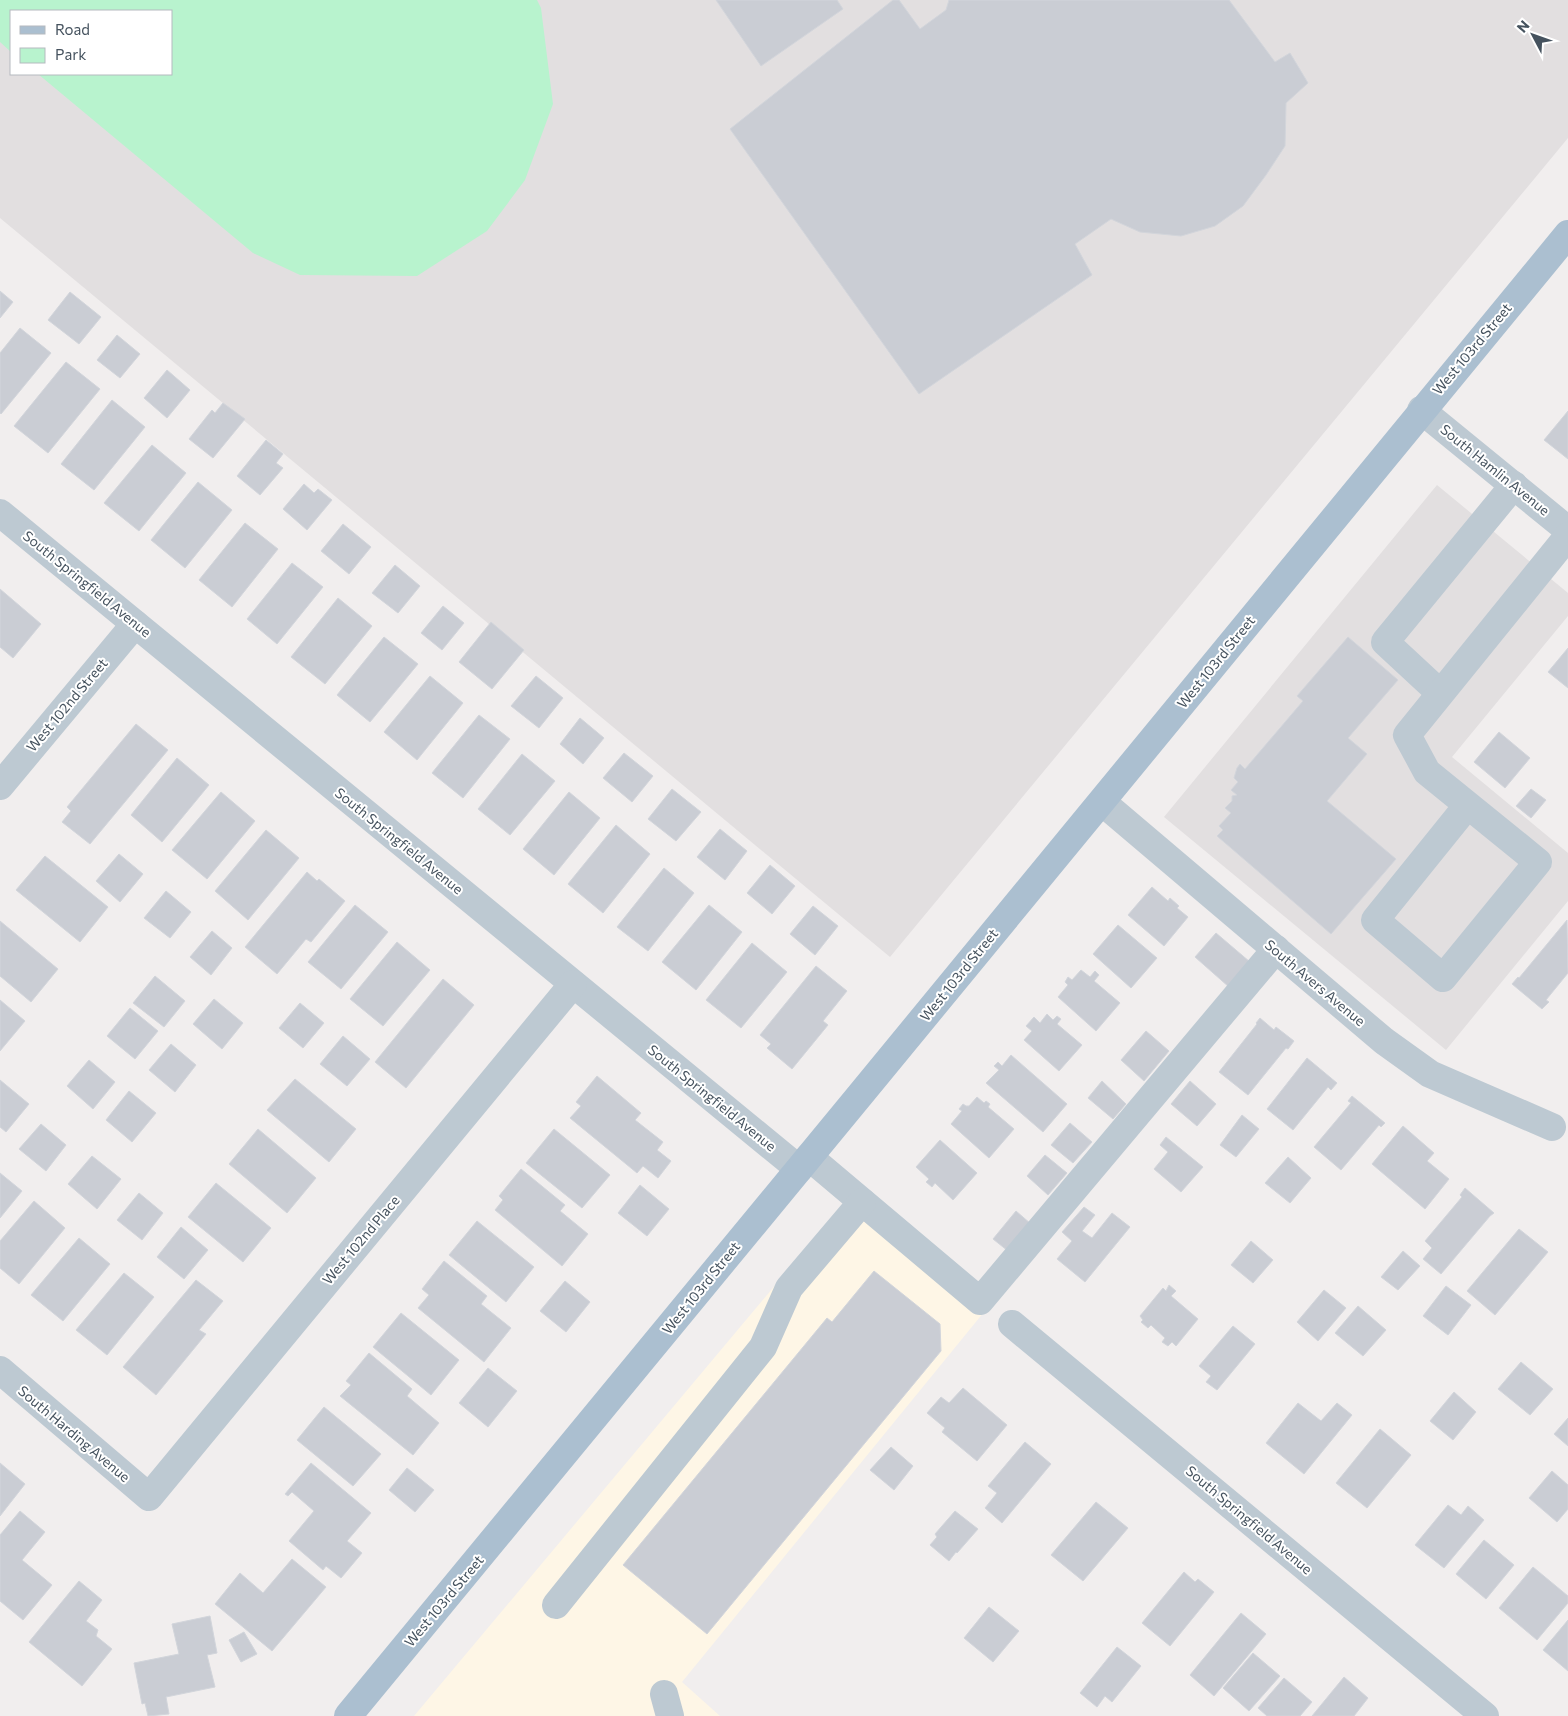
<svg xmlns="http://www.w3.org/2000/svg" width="1568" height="1716" font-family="Commissioner,sans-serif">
<rect width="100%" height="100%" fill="#f1eeee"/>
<polygon fill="#fef6e6" points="850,1196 984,1312 682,1682 720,1716 414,1716"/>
<g fill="#e2dfe0" fill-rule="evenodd">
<path d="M0 0H1568V138L890 957 0 218ZM11 11H171V74H11Z"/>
<polygon points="1437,485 1568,593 1568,616 1452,757 1568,853 1568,901 1446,1050 1164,817"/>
</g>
<polygon fill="#b8f3ce" points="0,0 537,0 541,8 553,104 525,180 487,231 417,276 300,275 253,253 38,74 171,74 171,11 11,11 11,52 0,42"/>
<g fill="#cacdd4" stroke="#d2d5db">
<polygon points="716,0 837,0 843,9 761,66"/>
<polygon points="893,0 899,0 920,29 946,10 949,0 1229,0 1275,62 1290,53 1308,83 1286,103 1285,146 1266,175 1243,206 1215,226 1181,236 1140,232 1111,219 1075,244 1092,275 919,394 730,129"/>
<polygon points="0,291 13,302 0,318"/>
<polygon points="70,292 101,317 79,344 48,320"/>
<polygon points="20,328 51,353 1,414 0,413 0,353"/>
<polygon points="117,335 140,354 120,378 97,360"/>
<polygon points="66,362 100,389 48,453 14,426"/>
<polygon points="167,370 190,390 167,418 144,398"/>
<polygon points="112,400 145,427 94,490 61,464"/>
<polygon points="223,403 245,419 213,458 189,439 212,410 215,413"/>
<polygon points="1568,411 1568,459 1544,440"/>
<polygon points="266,440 283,454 276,463 283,468 260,495 237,476"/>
<polygon points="152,445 186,473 139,531 104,503"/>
<polygon points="198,482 232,510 185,568 151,540"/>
<polygon points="304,484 314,493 318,489 332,500 307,530 283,509"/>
<polygon points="245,523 278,549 232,607 199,580"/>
<polygon points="343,524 371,547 349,574 321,551"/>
<polygon points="292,563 323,587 277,644 247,619"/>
<polygon points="395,565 420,586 398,613 372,593"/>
<polygon points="0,589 41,624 13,658 0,647"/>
<polygon points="338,598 372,626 325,684 291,657"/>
<polygon points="443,606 464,623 442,650 421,633"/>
<polygon points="491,622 524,650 492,689 459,662"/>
<polygon points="384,637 418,664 370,722 337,695"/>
<polygon points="1348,637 1398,680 1348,738 1367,754 1327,801 1396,859 1331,934 1217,836 1223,830 1219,826 1231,813 1225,808 1232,801 1232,796 1237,795 1231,790 1238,782 1234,778 1237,768 1240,764 1245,769 1303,701 1297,696"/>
<polygon points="1568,648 1568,688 1548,672"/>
<polygon points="430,676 463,703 417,760 384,732"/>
<polygon points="536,676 563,698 539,728 511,706"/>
<polygon points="479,715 510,739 463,798 432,773"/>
<polygon points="580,718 604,738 583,764 560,744"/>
<polygon points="136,724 168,750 90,844 62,822 71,811 67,807"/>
<polygon points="1499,732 1530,758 1505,788 1474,762"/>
<polygon points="624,753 653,776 632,802 603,778"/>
<polygon points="522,754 555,781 510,835 478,809"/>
<polygon points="177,758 209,785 162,842 131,815"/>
<polygon points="672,789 701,812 676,841 648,819"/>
<polygon points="1531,789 1546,800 1531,818 1516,806"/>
<polygon points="221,792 255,821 207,879 172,850"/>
<polygon points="569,792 600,818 554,875 523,849"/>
<polygon points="616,825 650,854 603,913 568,884"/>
<polygon points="720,829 747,851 725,880 697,857"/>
<polygon points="266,830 299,858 248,920 215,891"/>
<polygon points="119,854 143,874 120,902 96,881"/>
<polygon points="45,856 108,907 80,942 16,890"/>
<polygon points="770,865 795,886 772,914 747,893"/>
<polygon points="664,868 694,893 648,951 617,927"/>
<polygon points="307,872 317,881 319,879 345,901 311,942 306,939 277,974 245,947"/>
<polygon points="1152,887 1168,901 1170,898 1179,906 1177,908 1188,917 1164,946 1128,915"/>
<polygon points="166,891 191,912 170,938 144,918"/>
<polygon points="355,905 388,932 341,989 308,962"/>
<polygon points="709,905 742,932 696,990 662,962"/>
<polygon points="813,906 838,926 815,955 790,934"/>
<polygon points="1567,920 1568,973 1546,1000 1549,1002 1542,1009 1512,984 1518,977 1519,978"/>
<polygon points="0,921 58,969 31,1002 0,976"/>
<polygon points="1118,925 1157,958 1131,988 1093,954"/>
<polygon points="212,931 232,948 211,975 190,957"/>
<polygon points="1216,933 1250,962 1229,987 1195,957"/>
<polygon points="397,942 430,970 383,1026 350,999"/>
<polygon points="752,943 787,972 741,1028 706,1000"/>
<polygon points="816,966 847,991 823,1021 828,1025 792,1069 767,1048 771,1044 760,1035"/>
<polygon points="1081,970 1090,977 1095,971 1099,975 1094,981 1120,1003 1096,1031 1058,997 1068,985 1065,982 1068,977 1072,980"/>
<polygon points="155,976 185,1001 164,1027 133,1003"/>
<polygon points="443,979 474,1005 406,1088 375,1062"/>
<polygon points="214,999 243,1023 222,1049 193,1024"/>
<polygon points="0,1000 25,1021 0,1051"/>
<polygon points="300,1003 324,1023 303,1048 279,1028"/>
<polygon points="130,1008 158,1031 135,1059 107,1036"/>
<polygon points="1047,1014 1053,1020 1057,1016 1061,1019 1057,1024 1082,1045 1059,1071 1024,1040 1032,1031 1026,1026 1034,1017 1040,1023"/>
<polygon points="1260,1018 1274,1030 1276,1027 1294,1041 1288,1049 1286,1048 1248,1095 1219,1072 1257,1024 1256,1023"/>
<polygon points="1146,1031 1169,1051 1144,1081 1121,1060"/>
<polygon points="343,1036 370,1059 347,1086 320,1064"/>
<polygon points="171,1044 196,1065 175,1092 149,1070"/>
<polygon points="1011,1055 1067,1104 1043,1132 986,1083 999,1070 994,1066 998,1062 1002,1066"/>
<polygon points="1307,1058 1337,1083 1331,1090 1328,1087 1293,1130 1267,1109"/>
<polygon points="89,1060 115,1082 93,1109 67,1086"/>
<polygon points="597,1076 641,1113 635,1120 663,1142 657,1150 671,1161 658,1178 643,1166 637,1173 570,1118 581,1106 576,1102"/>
<polygon points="295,1079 356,1129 329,1162 267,1110"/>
<polygon points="0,1080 29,1104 6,1132 0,1127"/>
<polygon points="1102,1081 1126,1104 1113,1119 1088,1098"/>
<polygon points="1190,1081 1216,1104 1197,1126 1171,1104"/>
<polygon points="129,1091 156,1113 132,1142 106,1120"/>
<polygon points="1352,1096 1385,1123 1381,1127 1379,1125 1341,1170 1314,1147 1351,1103 1348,1101"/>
<polygon points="977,1097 984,1103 986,1101 990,1104 988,1107 1014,1129 989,1158 951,1124 962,1111 959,1109 963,1104 966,1106 969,1106"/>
<polygon points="1242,1115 1259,1129 1236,1157 1220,1145"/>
<polygon points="1070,1123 1092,1142 1073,1163 1051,1145"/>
<polygon points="41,1124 66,1145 46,1171 19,1149"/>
<polygon points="1403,1126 1434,1153 1427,1161 1449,1179 1425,1209 1372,1164"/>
<polygon points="258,1129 316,1178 287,1213 229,1164"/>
<polygon points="554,1129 610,1175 582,1208 526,1163"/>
<polygon points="1166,1137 1203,1167 1181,1192 1154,1169 1168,1152 1160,1145"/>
<polygon points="940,1140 977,1173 953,1200 935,1183 932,1187 926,1182 929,1179 916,1167"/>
<polygon points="1045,1155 1067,1173 1048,1195 1027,1176"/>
<polygon points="92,1156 121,1179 97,1209 68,1184"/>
<polygon points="1288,1157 1311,1178 1290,1203 1265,1183"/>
<polygon points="521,1169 565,1205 560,1211 588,1234 562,1266 495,1210 503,1200 499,1196"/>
<polygon points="0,1173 22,1191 0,1218"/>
<polygon points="216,1183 271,1228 243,1262 188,1217"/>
<polygon points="640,1185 669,1209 647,1236 618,1213"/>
<polygon points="1465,1188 1494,1213 1490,1216 1441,1274 1423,1259 1432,1248 1425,1241 1462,1197 1460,1195"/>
<polygon points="139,1193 163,1213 142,1240 117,1220"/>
<polygon points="34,1201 65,1228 19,1284 0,1268 0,1241"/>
<polygon points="1084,1207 1095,1215 1082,1231 1092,1238 1112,1213 1130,1227 1085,1282 1057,1259 1072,1241 1062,1232"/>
<polygon points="1016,1211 1031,1224 1008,1251 993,1239"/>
<polygon points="477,1221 534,1267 506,1302 449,1255"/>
<polygon points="181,1227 208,1250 184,1279 157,1257"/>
<polygon points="1519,1229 1548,1252 1495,1315 1467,1291"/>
<polygon points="79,1238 110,1264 63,1321 31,1295"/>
<polygon points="1251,1241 1273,1260 1253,1283 1231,1265"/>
<polygon points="1403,1251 1420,1266 1398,1290 1381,1277"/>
<polygon points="444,1261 487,1296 481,1304 511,1328 484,1362 418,1308 429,1295 422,1289"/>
<polygon points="874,1271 940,1324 941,1351 707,1634 623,1565 827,1318 832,1322"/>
<polygon points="124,1273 154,1297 107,1355 76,1330"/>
<polygon points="196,1280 223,1301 199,1330 206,1334 156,1395 123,1367"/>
<polygon points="565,1281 590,1302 566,1332 540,1311"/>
<polygon points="1169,1285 1176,1291 1171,1296 1198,1319 1176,1346 1172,1342 1168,1346 1162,1342 1165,1338 1151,1325 1148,1328 1141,1322 1143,1320 1140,1316 1163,1288 1166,1291"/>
<polygon points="1446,1286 1471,1305 1448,1335 1423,1316"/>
<polygon points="1324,1290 1346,1308 1318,1341 1297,1322"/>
<polygon points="1358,1306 1386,1330 1363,1356 1335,1333"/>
<polygon points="401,1313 459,1360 431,1395 373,1347"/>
<polygon points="1233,1326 1255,1344 1217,1390 1206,1382 1211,1376 1199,1366"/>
<polygon points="369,1353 412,1389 407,1396 439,1423 413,1455 340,1396 351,1385 346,1381"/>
<polygon points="1521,1362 1553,1389 1530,1415 1498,1389"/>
<polygon points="488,1368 517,1391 488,1427 459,1403"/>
<polygon points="963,1388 1007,1425 977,1461 942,1432 945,1428 927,1413 941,1397 949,1403"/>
<polygon points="1454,1392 1476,1412 1453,1440 1430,1421"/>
<polygon points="1298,1403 1321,1421 1337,1403 1352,1415 1304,1474 1266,1443"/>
<polygon points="324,1407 381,1454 353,1486 297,1440"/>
<polygon points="1568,1418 1568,1446 1554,1434"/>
<polygon points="1380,1429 1411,1455 1367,1508 1336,1483"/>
<polygon points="1025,1442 1051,1464 1002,1523 985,1508 997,1493 988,1486"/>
<polygon points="891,1447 913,1466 894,1490 870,1470"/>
<polygon points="0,1463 25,1484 0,1516"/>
<polygon points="311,1463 371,1513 347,1541 362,1553 341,1578 326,1566 323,1570 289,1541 314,1511 292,1492 288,1496 285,1494"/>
<polygon points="407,1468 434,1490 415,1512 389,1490"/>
<polygon points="1552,1471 1568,1485 1568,1509 1557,1522 1529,1498"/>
<polygon points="1096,1502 1128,1528 1083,1581 1051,1555"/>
<polygon points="1448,1505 1461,1515 1468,1506 1484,1520 1444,1568 1415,1545"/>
<polygon points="20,1511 45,1532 22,1560 52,1585 23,1620 0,1601 0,1535"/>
<polygon points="955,1511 978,1529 957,1553 956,1552 949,1561 930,1545 937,1537 935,1534"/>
<polygon points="1484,1540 1514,1565 1486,1599 1456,1574"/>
<polygon points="292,1559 326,1587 272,1651 215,1604 240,1573 263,1593"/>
<polygon points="1533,1567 1568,1596 1568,1603 1537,1640 1499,1608"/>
<polygon points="1184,1572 1195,1582 1198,1579 1214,1592 1170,1646 1142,1623"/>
<polygon points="79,1581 102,1600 86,1621 98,1630 96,1636 112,1649 82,1686 29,1642"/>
<polygon points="989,1607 1019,1631 993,1662 964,1638"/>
<polygon points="1241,1613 1266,1634 1214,1696 1190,1675"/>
<polygon points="210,1616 217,1653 207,1655 215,1687 166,1697 169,1714 148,1716 145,1703 142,1704 134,1663 179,1654 172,1624"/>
<polygon points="1568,1620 1568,1671 1543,1650"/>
<polygon points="244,1632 257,1654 241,1662 229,1640"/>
<polygon points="1117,1647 1141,1666 1112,1702 1105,1696 1097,1707 1080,1693"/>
<polygon points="1253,1653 1280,1676 1249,1711 1223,1688"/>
<polygon points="1344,1677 1368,1698 1354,1716 1312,1716"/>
<polygon points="1284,1678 1312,1702 1300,1716 1267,1716 1258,1708"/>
</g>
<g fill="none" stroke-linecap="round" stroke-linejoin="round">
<g stroke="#bdc9d2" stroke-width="28">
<polyline points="1421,410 1568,530"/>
<polyline points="0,513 799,1169"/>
<polyline points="1440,693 1385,642 1514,485"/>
<polyline points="0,786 135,624"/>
<polyline points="1102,802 1384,1041 1430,1074 1552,1127"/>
<polyline points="1467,806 1375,920 1443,978 1538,862 1427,772 1407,735 1568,536"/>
<polyline points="809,1157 980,1301 1276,949"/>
<polyline points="1012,1324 1485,1716"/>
<polyline points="0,1370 149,1497 573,984"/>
<polyline points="556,1605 763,1347 789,1288 862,1202"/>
<polyline points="664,1694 670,1716"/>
</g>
<path stroke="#abbfd0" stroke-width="28" d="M348 1716C756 1223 1161 728 1568 234"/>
</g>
<g text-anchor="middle" stroke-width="4" stroke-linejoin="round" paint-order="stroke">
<g font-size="14" fill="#45525e" stroke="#fff">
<text transform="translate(1472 349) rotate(-50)" y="5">West 103rd Street</text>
<text transform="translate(1495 470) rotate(39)" y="5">South Hamlin Avenue</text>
<text transform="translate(87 584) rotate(39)" y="5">South Springfield Avenue</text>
<text transform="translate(1216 662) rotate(-51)" y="5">West 103rd Street</text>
<text transform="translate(67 705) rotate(-50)" y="5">West 102nd Street</text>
<text transform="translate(399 841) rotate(39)" y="5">South Springfield Avenue</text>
<text transform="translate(959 975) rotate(-51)" y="5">West 103rd Street</text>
<text transform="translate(1315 983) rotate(40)" y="5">South Avers Avenue</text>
<text transform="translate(712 1098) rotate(39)" y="5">South Springfield Avenue</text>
<text transform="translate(361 1240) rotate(-50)" y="5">West 102nd Place</text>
<text transform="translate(701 1288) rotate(-51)" y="5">West 103rd Street</text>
<text transform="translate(74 1434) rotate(40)" y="5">South Harding Avenue</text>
<text transform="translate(1249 1520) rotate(40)" y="5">South Springfield Avenue</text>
<text transform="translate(444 1601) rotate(-50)" y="5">West 103rd Street</text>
</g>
</g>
<rect x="10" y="10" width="162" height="65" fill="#ffffff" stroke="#b5babf"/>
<rect x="20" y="26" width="25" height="8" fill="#abbfd0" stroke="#b5babf"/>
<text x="55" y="35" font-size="15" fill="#45525e">Road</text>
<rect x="20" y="48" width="25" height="15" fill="#b8f3ce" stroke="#b5babf"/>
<text x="55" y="60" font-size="15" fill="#45525e">Park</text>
<g transform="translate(1533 35) rotate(311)" stroke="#ffffff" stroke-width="4" paint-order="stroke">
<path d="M0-4L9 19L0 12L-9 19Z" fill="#45525e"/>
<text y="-8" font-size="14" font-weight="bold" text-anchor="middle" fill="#45525e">N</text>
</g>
</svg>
